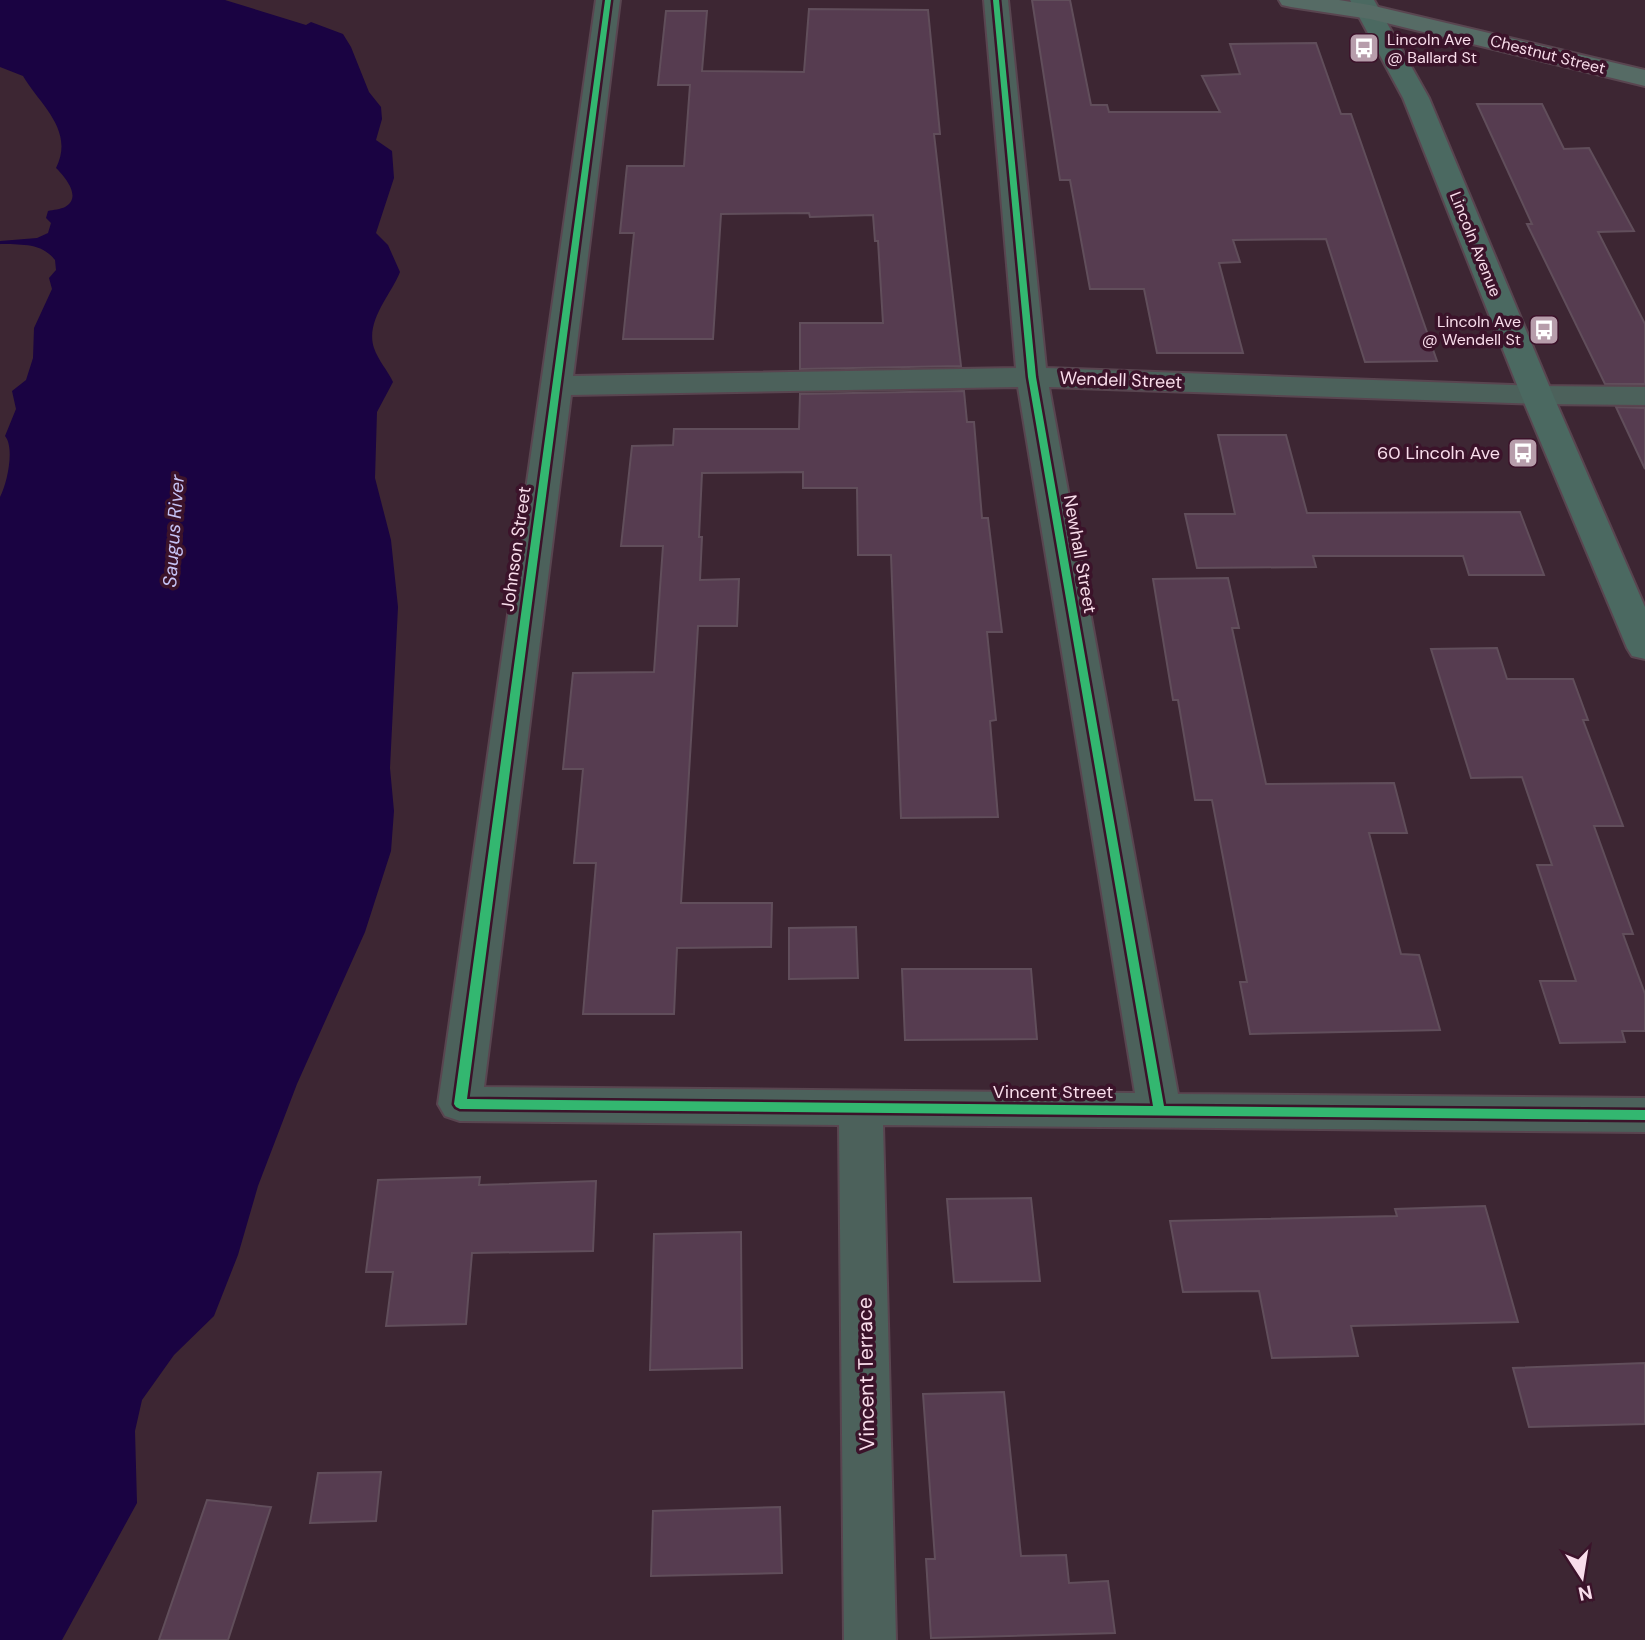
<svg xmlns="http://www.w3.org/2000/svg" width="1645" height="1640" font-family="'DM Sans',sans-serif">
<rect width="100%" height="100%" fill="#3d2633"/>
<path fill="#1a0342" d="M0 0H225L306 25 311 22 343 34 351 47 369 92 381 107 382 119 376 140 392 151 394 178 376 233 388 245 400 272C391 295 365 321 374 348 378 360 388 371 393 382L377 412 375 478 391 540 398 607 390 768 394 811 391 851 365 932 297 1084 258 1186 238 1255 214 1316 174 1355 142 1400 135 1431 137 1503 62 1640H0V497C7 484 15 448 5 436L16 409 12 391 26 380 33 358 34 328 52 289 49 278 56 270 55 260C41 242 21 245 0 244V241L37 238 48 233 51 223 46 218 48 211C53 210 61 209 65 207 83 197 64 176 56 168 75 130 40 105 23 76L0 67Z"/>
<g fill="#563c50" stroke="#614e5b" stroke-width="2">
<polygon points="1032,0 1070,0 1091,105 1107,105 1109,112 1220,112 1202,76 1240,74 1230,44 1316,43 1341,114 1351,114 1437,361 1365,362 1326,239 1233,240 1240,262 1219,263 1243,353 1157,353 1144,289 1090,289 1070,180 1060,180"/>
<polygon points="809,9 928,10 940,134 934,134 961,366 800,369 800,323 883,323 878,241 875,241 873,215 810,217 809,213 721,214 713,339 623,339 634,233 620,233 627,166 684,166 690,85 658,85 666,11 707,11 702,71 804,72"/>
<polygon points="1477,104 1542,104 1564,149 1589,148 1634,231 1598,232 1645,324 1645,384 1605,384 1527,224 1532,224"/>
<polygon points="964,391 967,422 974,422 982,518 988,518 1002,632 987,632 996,720 990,721 998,817 901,818 891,555 858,555 857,488 803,488 803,472 702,473 699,537 702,537 700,580 739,579 737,626 698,626 681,903 772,903 771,947 677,948 674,1014 583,1014 596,863 574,863 583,769 563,769 573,673 654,672 663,546 621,546 632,446 673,445 674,429 799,429 800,394"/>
<polygon points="1616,407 1645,408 1645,469"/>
<polygon points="1218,435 1286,435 1307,513 1520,512 1544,575 1469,575 1463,556 1313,556 1316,567 1197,568 1185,514 1235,514"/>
<polygon points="1228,578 1239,628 1232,628 1266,784 1394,783 1407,833 1369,833 1401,954 1419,955 1440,1030 1250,1034 1240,982 1247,982 1212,800 1195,800 1178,700 1173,700 1153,579"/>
<polygon points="1497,648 1507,679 1573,679 1588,720 1583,720 1623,826 1594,826 1633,934 1623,934 1645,994 1645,1031 1622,1031 1625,1042 1560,1043 1540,981 1576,981 1537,865 1552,865 1522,777 1471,778 1431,649"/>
<polygon points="856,927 858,978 789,979 789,928"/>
<polygon points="902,969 1031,969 1037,1039 905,1040"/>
<polygon points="480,1177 479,1185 596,1181 593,1251 472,1253 466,1324 386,1326 393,1272 366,1272 378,1180"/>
<polygon points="1031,1198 1040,1281 954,1282 947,1199"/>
<polygon points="1485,1206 1518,1322 1351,1326 1358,1356 1272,1358 1259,1291 1183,1292 1170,1221 1397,1216 1395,1209"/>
<polygon points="741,1232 742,1368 650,1370 654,1234"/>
<polygon points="1645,1363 1645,1424 1529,1427 1513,1368"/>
<polygon points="1004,1392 1021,1556 1066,1555 1069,1583 1108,1581 1115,1633 931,1638 926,1559 935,1559 923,1394"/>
<polygon points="381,1472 376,1521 310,1523 318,1473"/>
<polygon points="207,1500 271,1507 228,1640 159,1640"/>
<polygon points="780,1507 782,1573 651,1576 653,1511"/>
</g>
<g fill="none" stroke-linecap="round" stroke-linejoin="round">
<g stroke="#594550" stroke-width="4">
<path id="minor" d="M596 0H620L573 376 1016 368 984 0H1008L1046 368 1537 386 1645 387V405L1537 404 1049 387 1178 1094 1645 1098V1132L883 1125 896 1640H844L839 1125 460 1121 445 1116 438 1104ZM1018 387 1135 1093 484 1087 571 395Z"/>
</g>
<g stroke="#594550" stroke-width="4">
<polygon id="secondary" points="1350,0 1374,0 1429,98 1553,395 1645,607 1645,659 1632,656 1627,648 1521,395 1403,98"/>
</g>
<g stroke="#594550" stroke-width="4">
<polygon id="primary" points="1279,0 1339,0 1370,5 1645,70 1645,86 1370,19 1291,7 1282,5"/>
</g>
<use href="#minor" fill="#4c615b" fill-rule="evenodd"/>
<use href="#secondary" fill="#4b6961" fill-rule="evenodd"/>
<use href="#primary" fill="#566b65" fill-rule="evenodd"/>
<g stroke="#3b132a" stroke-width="5">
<polygon id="cycleway" points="605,0 611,0 467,1099 1153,1106 1028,377 993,0 999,0 1036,377 1164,1106 1645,1110 1645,1120 460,1109 456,1107 454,1104"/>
</g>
<use href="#cycleway" fill="#33b770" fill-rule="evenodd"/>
</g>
<defs>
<g id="bus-square" transform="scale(1.575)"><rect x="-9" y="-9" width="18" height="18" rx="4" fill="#b79dab" stroke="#3b132a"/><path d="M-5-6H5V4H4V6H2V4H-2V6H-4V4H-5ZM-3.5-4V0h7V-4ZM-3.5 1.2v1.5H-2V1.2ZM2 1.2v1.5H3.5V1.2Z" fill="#fff"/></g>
</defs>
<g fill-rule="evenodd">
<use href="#bus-square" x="1364" y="48"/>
<use href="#bus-square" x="1544" y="330"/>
<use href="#bus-square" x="1523" y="453"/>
</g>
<g text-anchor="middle" stroke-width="7" stroke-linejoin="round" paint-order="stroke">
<g font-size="16" fill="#f9ddeb" stroke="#3b132a" text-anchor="start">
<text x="1387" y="45">Lincoln Ave<tspan x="1387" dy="18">@ Ballard St</tspan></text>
<text x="1521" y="327" text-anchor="end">Lincoln Ave<tspan x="1521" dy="18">@ Wendell St</tspan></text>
</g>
<g font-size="16" fill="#f9ddeb" stroke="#3b132a">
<text transform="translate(1548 54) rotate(14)" y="6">Chestnut Street</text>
<text transform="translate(1476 244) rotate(68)" y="6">Lincoln Avenue</text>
</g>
<g font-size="18" fill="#f9ddeb" stroke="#3b132a">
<text transform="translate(1121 380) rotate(2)" y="6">Wendell Street</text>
<text transform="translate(516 549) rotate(-82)" y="6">Johnson Street</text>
<text transform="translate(1080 554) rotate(80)" y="6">Newhall Street</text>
<text x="1053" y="1098">Vincent Street</text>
</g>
<g font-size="18" fill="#f9ddeb" stroke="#3b132a" text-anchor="end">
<text x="1500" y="459">60 Lincoln Ave</text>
</g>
<g font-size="19" font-style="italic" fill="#c6c3f5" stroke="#3b132a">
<text transform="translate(173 531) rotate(-86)" y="7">Saugus River</text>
</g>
<g font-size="21" fill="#f9ddeb" stroke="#3b132a">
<text transform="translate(866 1374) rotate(-91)" y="7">Vincent Terrace</text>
</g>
</g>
<g transform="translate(1582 1577) rotate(168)" stroke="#3b132a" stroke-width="5" paint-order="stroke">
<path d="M0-5L12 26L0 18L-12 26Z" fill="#f9ddeb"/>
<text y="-10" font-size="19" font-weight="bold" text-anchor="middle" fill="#f9ddeb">N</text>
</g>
</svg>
